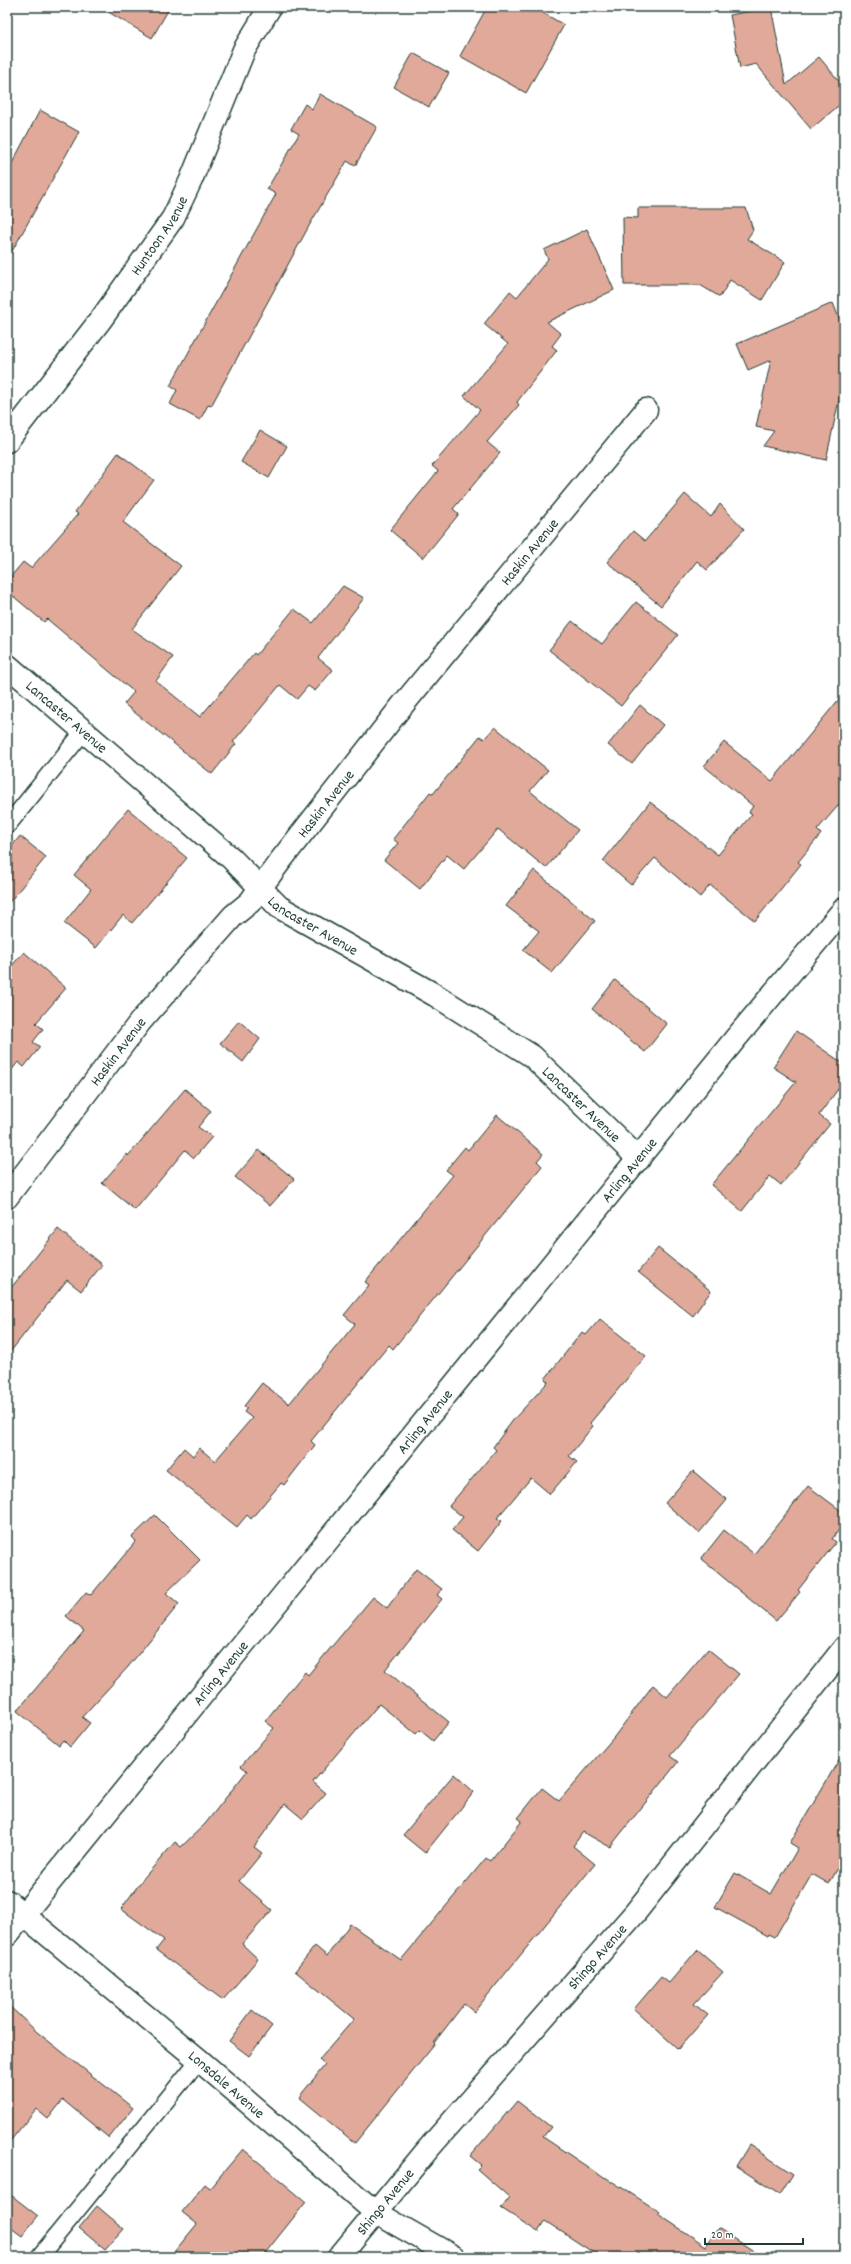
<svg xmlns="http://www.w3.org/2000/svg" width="851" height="2264" font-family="Dekko,sans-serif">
<rect width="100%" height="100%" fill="#fff"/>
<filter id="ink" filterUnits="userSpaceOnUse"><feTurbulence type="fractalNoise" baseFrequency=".025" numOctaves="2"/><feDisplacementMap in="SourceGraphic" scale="8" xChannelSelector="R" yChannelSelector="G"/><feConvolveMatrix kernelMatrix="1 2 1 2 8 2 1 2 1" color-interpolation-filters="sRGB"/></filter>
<g filter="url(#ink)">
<g fill="#e1a99a" stroke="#1f3d34">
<polygon points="100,7 170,7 152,38"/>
<polygon points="487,7 533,7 564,25 526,93 460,56"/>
<polygon points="771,7 786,85 819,57 844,87 844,101 811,129 756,64 740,68 730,15"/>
<polygon points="413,53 449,73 429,107 394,87"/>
<polygon points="320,94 377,127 355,166 347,161 309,226 211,406 208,405 200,420 170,404 177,390 170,386 276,194 267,189 299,134 291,129 305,104 312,109"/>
<polygon points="40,110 79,132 7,260 7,173"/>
<polygon points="638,208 746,208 753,230 747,239 785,262 762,300 730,280 720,297 700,285 624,285 623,217 638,218"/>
<polygon points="587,229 614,290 547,322 561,334 552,346 557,350 517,402 519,405 487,442 500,453 453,509 459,514 423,558 390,530 438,471 432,466 480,410 464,396 508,344 484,324 510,291 517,297 548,259 544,250"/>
<polygon points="833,303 844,331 844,377 826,460 763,446 774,431 756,427 771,360 748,370 737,344"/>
<polygon points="260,430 287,446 269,478 241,462"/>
<polygon points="118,453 154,480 123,522 181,566 132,629 173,657 156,681 200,717 254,653 256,655 294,609 313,623 343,586 364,598 318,658 333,670 315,691 308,686 297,699 280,685 233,742 236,744 212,774 124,704 134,692 47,619 44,622 7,591 7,581 23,562 31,568 78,514 75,512"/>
<polygon points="685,494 711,517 720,504 744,529 707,570 697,561 661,606 607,562 633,531 645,541"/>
<polygon points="636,602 678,635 621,706 549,650 572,621 602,644"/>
<polygon points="844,693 844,799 817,830 821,834 798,862 801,864 755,921 710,885 700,897 655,858 631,885 603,861 650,802 718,855 752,814 749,812 753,806 704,766 724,742 772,781"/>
<polygon points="640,705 663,725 632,764 608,745"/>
<polygon points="495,727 548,770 530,791 578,830 546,868 498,829 464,869 447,855 420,889 384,860 398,843 393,839 430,792 433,794 480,736 484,739"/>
<polygon points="128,809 187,858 132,923 123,915 96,948 64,923 91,889 74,875"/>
<polygon points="20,836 46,857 7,905 7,852"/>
<polygon points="534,870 595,921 552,973 523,950 539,931 506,906"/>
<polygon points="24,952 66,988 36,1023 43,1029 33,1042 40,1047 24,1067 18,1062 7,1076 7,971"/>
<polygon points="615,980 667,1024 645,1052 592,1009"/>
<polygon points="239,1021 260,1039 243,1062 220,1043"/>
<polygon points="796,1031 844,1064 844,1081 819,1115 830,1124 781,1185 770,1176 742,1211 711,1185 796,1082 773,1067"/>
<polygon points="185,1089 211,1111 198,1127 212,1137 194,1158 185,1150 135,1210 102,1183 127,1154 128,1156"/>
<polygon points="497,1115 543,1154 537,1161 542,1166 393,1349 389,1345 311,1441 315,1445 284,1485 281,1483 251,1519 247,1515 237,1527 166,1470 184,1448 193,1456 199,1448 215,1461 252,1418 244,1412 247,1408 244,1406 262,1383 289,1404 355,1324 344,1315 369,1285 365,1282 453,1175 446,1170 465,1147 468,1150"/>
<polygon points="259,1150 294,1179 270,1206 235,1177"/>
<polygon points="58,1229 102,1265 81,1291 67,1280 7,1356 7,1293"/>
<polygon points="658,1248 711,1291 693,1316 638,1272"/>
<polygon points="600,1319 646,1356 590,1423 593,1426 569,1456 577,1462 550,1494 531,1478 497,1518 502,1521 478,1551 452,1530 463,1517 449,1506 496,1450 493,1447 514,1419 548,1382 545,1379 582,1332 586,1335"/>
<polygon points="693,1471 727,1500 699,1533 665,1503"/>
<polygon points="808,1486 844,1513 844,1523 832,1539 836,1542 798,1590 800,1592 776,1621 701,1559 724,1530 754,1554"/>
<polygon points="155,1515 200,1560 166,1593 179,1604 128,1667 82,1717 90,1723 70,1747 63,1740 59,1745 17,1711 84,1631 66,1616 86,1592 91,1595 136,1541 132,1537"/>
<polygon points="416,1569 442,1589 437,1595 442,1599 385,1670 449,1722 433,1741 420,1730 416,1734 379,1704 313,1782 326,1793 303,1819 285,1804 254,1847 262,1853 239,1881 272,1910 242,1944 258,1959 223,2000 156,1950 164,1940 121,1909 142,1880 175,1842 181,1847 205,1824 247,1771 241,1766 274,1728 265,1721 305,1672 308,1675 373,1597 387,1608"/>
<polygon points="708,1649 739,1674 670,1756 678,1762 610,1847 583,1832 573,1846 595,1864 474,2012 464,2004 434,2043 435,2044 355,2143 299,2097 325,2065 319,2060 354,2019 295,1971 315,1946 327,1956 350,1924 401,1960 486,1858 490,1861 522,1821 518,1818 542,1788 559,1801 614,1737 653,1685 667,1697"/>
<polygon points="844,1751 844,1857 829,1884 812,1874 775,1937 769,1934 768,1936 715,1907 735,1873 771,1894 798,1848 790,1843"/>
<polygon points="454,1774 474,1792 425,1853 403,1835"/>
<polygon points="697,1950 723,1972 694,2004 708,2015 678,2049 634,2009 661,1977 669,1983"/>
<polygon points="7,2004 37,2032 133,2108 109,2138 63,2100 48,2119 36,2109 7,2145"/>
<polygon points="252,2010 272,2026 249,2056 229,2041"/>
<polygon points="517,2101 551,2127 543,2137 604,2178 605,2177 660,2212 658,2214 706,2246 718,2228 763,2257 600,2257 545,2221 538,2232 501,2208 509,2197 477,2169 481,2165 470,2156"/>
<polygon points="749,2145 793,2174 780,2195 736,2166"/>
<polygon points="243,2149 306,2202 262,2257 170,2257 197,2224 182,2212 205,2184 210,2188"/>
<polygon points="7,2192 38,2216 22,2236 7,2225"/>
<polygon points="97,2206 124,2229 105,2250 79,2228"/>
</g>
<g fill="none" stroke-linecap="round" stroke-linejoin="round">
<g stroke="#1f3d34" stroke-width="19">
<g id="service">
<polyline points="7,826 84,731"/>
<polyline points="39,2257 199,2060"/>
</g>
</g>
<g stroke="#1f3d34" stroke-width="25">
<g id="minor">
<path id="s1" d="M7 441 102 318 173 218 191 180 244 50 270 7"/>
<path id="s2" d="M7 665 231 858 279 907 435 995 532 1056 639 1159"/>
<path id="s3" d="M7 1197 140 1022 233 916 250 902 281 860 401 707 646 410"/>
<path id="s4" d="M7 1901 199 2060 375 2212 454 2257"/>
<path id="s5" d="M7 1935 736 1038 844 909"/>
<path id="s6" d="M339 2257 429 2148 635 1913 844 1648"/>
</g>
</g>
<use href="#service" stroke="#fff" stroke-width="16"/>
<use href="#minor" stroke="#fff" stroke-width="22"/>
</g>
</g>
<g text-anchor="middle" stroke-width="3.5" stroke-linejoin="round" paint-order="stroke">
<g font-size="15" fill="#1f3d34" stroke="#fff">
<text dy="5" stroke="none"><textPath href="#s1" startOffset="256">Huntoon Avenue</textPath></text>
<text dy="5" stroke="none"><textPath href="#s3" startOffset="831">Haskin Avenue</textPath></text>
<text dy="5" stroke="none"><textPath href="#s2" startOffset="79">Lancaster Avenue</textPath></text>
<text dy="5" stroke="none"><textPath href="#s3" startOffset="507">Haskin Avenue</textPath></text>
<text dy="5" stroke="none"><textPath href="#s2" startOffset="403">Lancaster Avenue</textPath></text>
<text dy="5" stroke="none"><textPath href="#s3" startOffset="183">Haskin Avenue</textPath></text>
<text dy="5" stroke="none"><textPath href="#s2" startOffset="727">Lancaster Avenue</textPath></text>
<text dy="5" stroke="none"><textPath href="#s5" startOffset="986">Arling Avenue</textPath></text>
<text dy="5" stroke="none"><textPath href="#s5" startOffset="662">Arling Avenue</textPath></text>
<text dy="5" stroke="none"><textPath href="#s5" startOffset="338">Arling Avenue</textPath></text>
<text dy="5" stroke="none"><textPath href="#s6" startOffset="396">Shingo Avenue</textPath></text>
<text dy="5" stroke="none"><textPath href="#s4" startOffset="286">Lonsdale Avenue</textPath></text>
<text dy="5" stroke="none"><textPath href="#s6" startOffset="72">Shingo Avenue</textPath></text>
</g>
</g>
<rect width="851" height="2264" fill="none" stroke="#fff" stroke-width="24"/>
<rect x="12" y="12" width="827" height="2240" fill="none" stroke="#1f3d34" stroke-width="1.5" filter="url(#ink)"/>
<path d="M705 2238v6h98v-6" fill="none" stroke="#1f3d34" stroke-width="2"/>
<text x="711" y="2238" font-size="12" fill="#1f3d34" stroke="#ffffff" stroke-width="3" paint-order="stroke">20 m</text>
</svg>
